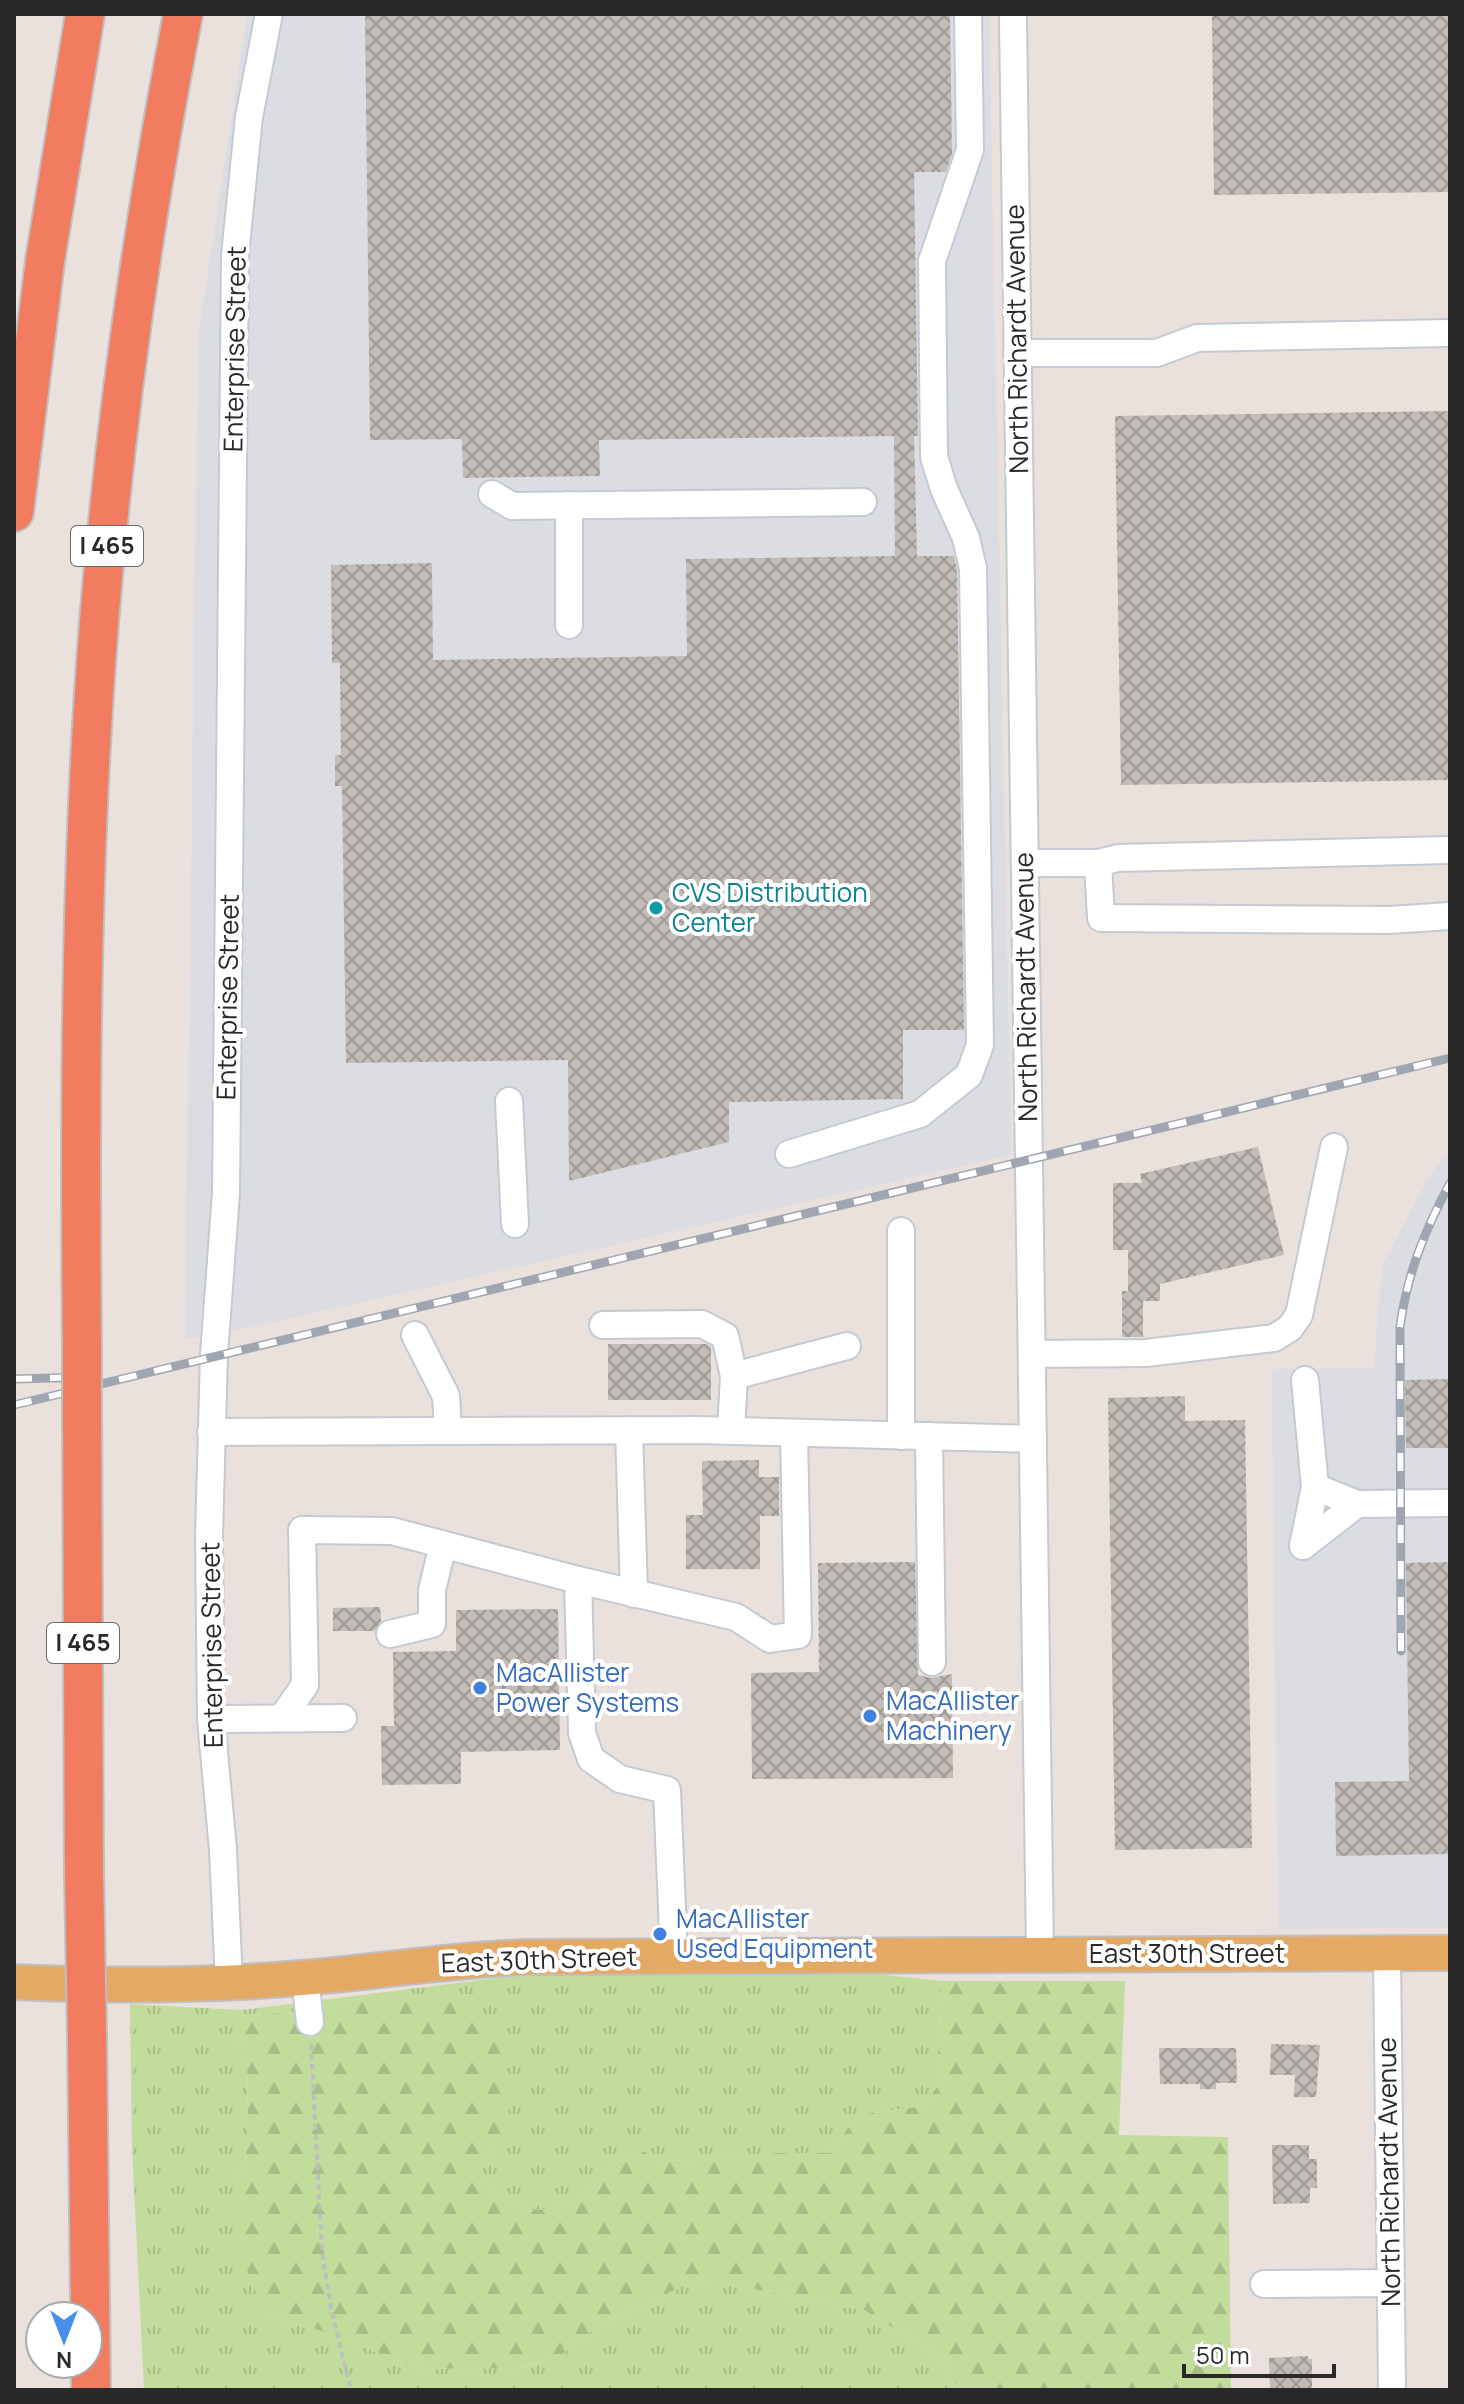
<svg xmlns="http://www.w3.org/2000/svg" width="1464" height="2404" font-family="Manrope,sans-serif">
<defs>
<pattern id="grass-tufts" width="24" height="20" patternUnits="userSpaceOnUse" patternTransform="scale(2)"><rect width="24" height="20" fill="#c2dc9c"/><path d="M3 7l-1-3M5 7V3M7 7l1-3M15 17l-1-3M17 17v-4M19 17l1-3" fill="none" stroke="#a7bd86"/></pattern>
<pattern id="forest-firs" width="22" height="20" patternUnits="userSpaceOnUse" patternTransform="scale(2)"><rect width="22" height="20" fill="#c2dc9c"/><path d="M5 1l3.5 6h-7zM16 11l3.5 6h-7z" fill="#a7bd86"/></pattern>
<pattern id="building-cross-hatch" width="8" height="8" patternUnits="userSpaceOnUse" patternTransform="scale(2)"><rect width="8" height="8" fill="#c2bcb7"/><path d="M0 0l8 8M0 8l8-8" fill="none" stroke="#9e9995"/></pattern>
</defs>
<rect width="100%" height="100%" fill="#eae0dc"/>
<g fill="#dcdce3">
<polygon points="247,14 989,14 1011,1155 252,1327 185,1339 198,338"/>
<polygon points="1450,1150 1450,1927 1278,1929 1272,1369 1374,1368 1382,1266 1430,1175"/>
</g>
<polygon fill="url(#grass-tufts)" points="742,1971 876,1974 941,1981 937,2087 924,2106 858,2115 829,2153 767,2153 734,2159 665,2161 642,2151 622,2159 582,2199 548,2210 521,2208 495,2198 480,2167 494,2146 391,1999 355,2000 322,2011 245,2015 236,2032 247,2058 248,2132 246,2155 237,2181 269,2316 316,2329 420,2369 522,2368 564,2353 595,2328 685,2285 722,2283 864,2310 925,2347 942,2362 956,2384 1012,2390 144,2390 132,2147 130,2004 241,2010 497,1978 549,1974 643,1975"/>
<path fill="url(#forest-firs)" d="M941 1981H1125L1119 2135 1228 2137 1231 2390H1012L956 2384 942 2362 925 2347 864 2310 722 2283 685 2285 595 2328 564 2353 521 2368 420 2369 316 2329 269 2316 258 2297 237 2245V2181L246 2155 248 2132 247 2058 236 2032 245 2015 322 2011 355 2000 473 1993C489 2014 516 2079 510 2105 506 2127 493 2149 480 2167L495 2198 521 2208 548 2210 582 2199 622 2159 642 2151 665 2161 734 2159 767 2153H829L858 2115 924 2106 937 2087Z"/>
<g fill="url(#building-cross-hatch)">
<polygon points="365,14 950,14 952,154 946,172 914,172 918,436 914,436 917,556 954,556 957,570 964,1030 903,1030 903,1099 729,1102 729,1142 569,1181 568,1060 346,1063 342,786 335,786 335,755 341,755 340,663 332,663 331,565 432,563 433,660 687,656 686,559 895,556 894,436 599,440 600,476 463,478 462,439 370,440"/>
<polygon points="1212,14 1450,14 1450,192 1214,195"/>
<polygon points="1450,411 1450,780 1121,785 1115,416"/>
<polygon points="1258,1147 1284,1255 1160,1284 1160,1301 1143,1301 1143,1337 1122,1337 1122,1291 1128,1291 1128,1250 1113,1250 1113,1183 1142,1183 1140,1174"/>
<polygon points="608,1344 706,1344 711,1347 711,1400 608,1400"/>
<polygon points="1450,1379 1450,1448 1406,1448 1405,1380"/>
<polygon points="1185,1396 1185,1421 1245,1420 1252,1848 1115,1850 1108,1398"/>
<polygon points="759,1460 759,1477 779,1477 779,1516 760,1516 760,1569 686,1569 686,1515 703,1515 702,1461"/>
<polygon points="915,1562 918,1675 931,1678 952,1674 953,1778 752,1779 751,1673 819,1672 818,1563"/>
<polygon points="1450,1562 1450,1854 1336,1856 1335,1782 1409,1781 1406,1563"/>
<polygon points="380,1607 381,1621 375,1631 333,1631 333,1608"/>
<polygon points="558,1609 560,1750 461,1752 461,1784 382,1785 381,1726 394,1726 393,1652 456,1651 456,1610"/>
<polygon points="1271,2044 1320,2045 1316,2097 1294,2097 1295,2075 1270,2075"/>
<polygon points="1159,2048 1236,2048 1237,2083 1216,2083 1216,2089 1200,2089 1200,2084 1160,2084"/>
<polygon points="1272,2145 1309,2145 1309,2159 1317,2159 1317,2188 1310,2188 1310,2203 1273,2204"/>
<polygon points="1308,2356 1308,2359 1312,2359 1312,2390 1270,2389 1269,2358"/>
</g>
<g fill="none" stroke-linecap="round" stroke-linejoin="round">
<g stroke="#c4cad2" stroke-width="30">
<g id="minor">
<polyline points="1013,19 1040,1954"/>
<polyline points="1017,353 1157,353 1197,338 1450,333"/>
<polyline points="492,494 512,506 863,502"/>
<polyline points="569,625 569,505"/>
<polyline points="1025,863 1098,863 1118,858 1450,850"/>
<polyline points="1098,863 1101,918 1389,920 1450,916"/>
<polyline points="509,1101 515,1224"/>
<polyline points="789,1154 920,1114 969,1075 980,1045 973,568 966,538 944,489 934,457 932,261 970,150 968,14"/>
<polyline points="901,1231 901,1436"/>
<polyline points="603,1325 702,1324 725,1336 734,1376"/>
<polyline points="415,1335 446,1396 448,1431"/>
<polyline points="1032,1354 1146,1353 1274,1338 1290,1328 1299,1315 1334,1147"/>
<polyline points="1305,1380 1315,1487"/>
<polyline points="629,1430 634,1594"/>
<polyline points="731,1431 734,1376 847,1346"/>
<polyline points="211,1432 698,1430 1033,1439"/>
<polyline points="929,1436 932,1662"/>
<polyline points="1303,1546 1357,1504 1450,1503"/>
<polyline points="1303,1546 1315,1487 1357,1504"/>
<polyline points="578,1580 736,1617 770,1639 798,1635 794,1433"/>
<polyline points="390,1634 432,1624 432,1590 443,1545"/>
<polyline points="282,1718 305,1685 302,1530 392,1531 578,1580 582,1733 591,1759 620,1779 667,1790 674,1957"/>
<polyline points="211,1719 343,1718"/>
<polyline points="1387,1953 1392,2390"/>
<polyline points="305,1978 310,2022"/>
<polyline points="229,1982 223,1850 211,1719 209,1536 214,1355 226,1193 235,255 249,117 269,14"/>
<polyline points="1264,2284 1390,2283"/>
</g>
</g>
<g stroke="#bfbfbf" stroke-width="38">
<path id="major" d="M14 1982C109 1986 206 1986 301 1978 378 1972 454 1959 531 1957L1450 1953"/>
</g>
<g stroke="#bfbfbf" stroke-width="42">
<g id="highway">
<polyline points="14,512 45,261 85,14"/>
<path d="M82 1349C80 1135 80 922 93 709 107 476 139 243 183 14"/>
<polyline points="82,1412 84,1874"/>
<polyline points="87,2035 91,2390"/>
</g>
</g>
<polyline stroke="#bfbfbf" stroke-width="4" stroke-dasharray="6 4" stroke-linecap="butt" points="311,2044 322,2252 331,2308 351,2390"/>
<use href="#minor" stroke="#fff" stroke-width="26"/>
<use href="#major" stroke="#e5a966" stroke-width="34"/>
<use href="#highway" stroke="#f17c60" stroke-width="38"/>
<g stroke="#9fa6b2" stroke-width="9">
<g id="rail">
<polyline points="14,1379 91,1377"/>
<polyline points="14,1405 1450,1058"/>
<path d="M1401 1651 1400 1327C1407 1274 1425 1230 1450 1183"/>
</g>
</g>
<use href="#rail" stroke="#fff" stroke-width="6" stroke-dasharray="18" stroke-linecap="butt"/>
<g stroke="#bfbfbf" stroke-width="42" stroke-linecap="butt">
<g id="highway-bridge">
<polyline points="82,1349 82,1412"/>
<polyline points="84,1874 87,2035"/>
</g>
</g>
<use href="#highway-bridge" stroke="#f17c60" stroke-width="38"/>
</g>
<circle fill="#0f9aa8" stroke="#fff" stroke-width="3" cx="656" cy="908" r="8"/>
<g fill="#3f7fe0" stroke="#fff" stroke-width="3">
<circle cx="480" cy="1688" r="8"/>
<circle cx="870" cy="1716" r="8"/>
<circle cx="660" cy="1934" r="8"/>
</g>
<g text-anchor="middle" stroke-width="8" stroke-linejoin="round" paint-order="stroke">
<g fill="#fff" stroke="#696969" stroke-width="2">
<rect x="71" y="526" width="72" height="40" rx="6"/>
<rect x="47" y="1623" width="72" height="40" rx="6"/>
</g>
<g font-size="24" font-weight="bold" fill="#292929">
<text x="107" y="554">I 465</text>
<text x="83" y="1651">I 465</text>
</g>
<g font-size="26" fill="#292929" stroke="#fff">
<text transform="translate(1017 339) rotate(-91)" y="9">North Richardt Avenue</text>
<text transform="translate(235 349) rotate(-89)" y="9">Enterprise Street</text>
<text transform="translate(1026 987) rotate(-91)" y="9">North Richardt Avenue</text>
<text transform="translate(228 997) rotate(-89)" y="9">Enterprise Street</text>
<text transform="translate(212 1645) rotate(-91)" y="9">Enterprise Street</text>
<text x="1187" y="1963">East 30th Street</text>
<text transform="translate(539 1960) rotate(-2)" y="9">East 30th Street</text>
<text transform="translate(1389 2172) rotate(-91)" y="9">North Richardt Avenue</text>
</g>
<g font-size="26" fill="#0d838f" stroke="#fff" text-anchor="start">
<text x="672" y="902">CVS Distribution<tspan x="672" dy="30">Center</tspan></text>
</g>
<g font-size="26" fill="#366cbe" stroke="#fff" text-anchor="start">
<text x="496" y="1682">MacAllister<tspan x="496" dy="30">Power Systems</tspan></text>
<text x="886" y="1710">MacAllister<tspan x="886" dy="30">Machinery</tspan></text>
<text x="676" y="1928">MacAllister<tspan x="676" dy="30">Used Equipment</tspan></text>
</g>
</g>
<rect width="1464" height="2404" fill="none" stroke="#292929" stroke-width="32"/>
<g transform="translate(64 2340) rotate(180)"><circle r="38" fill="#ffffff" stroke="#a9a9a9" stroke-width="2"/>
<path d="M0-6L14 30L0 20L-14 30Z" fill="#488eeb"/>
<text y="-12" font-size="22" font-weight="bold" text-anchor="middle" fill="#292929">N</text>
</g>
<path d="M1184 2364v12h150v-12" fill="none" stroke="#292929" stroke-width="4"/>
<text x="1196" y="2364" font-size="24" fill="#292929" stroke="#ffffff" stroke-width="6" paint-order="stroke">50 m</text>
</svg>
